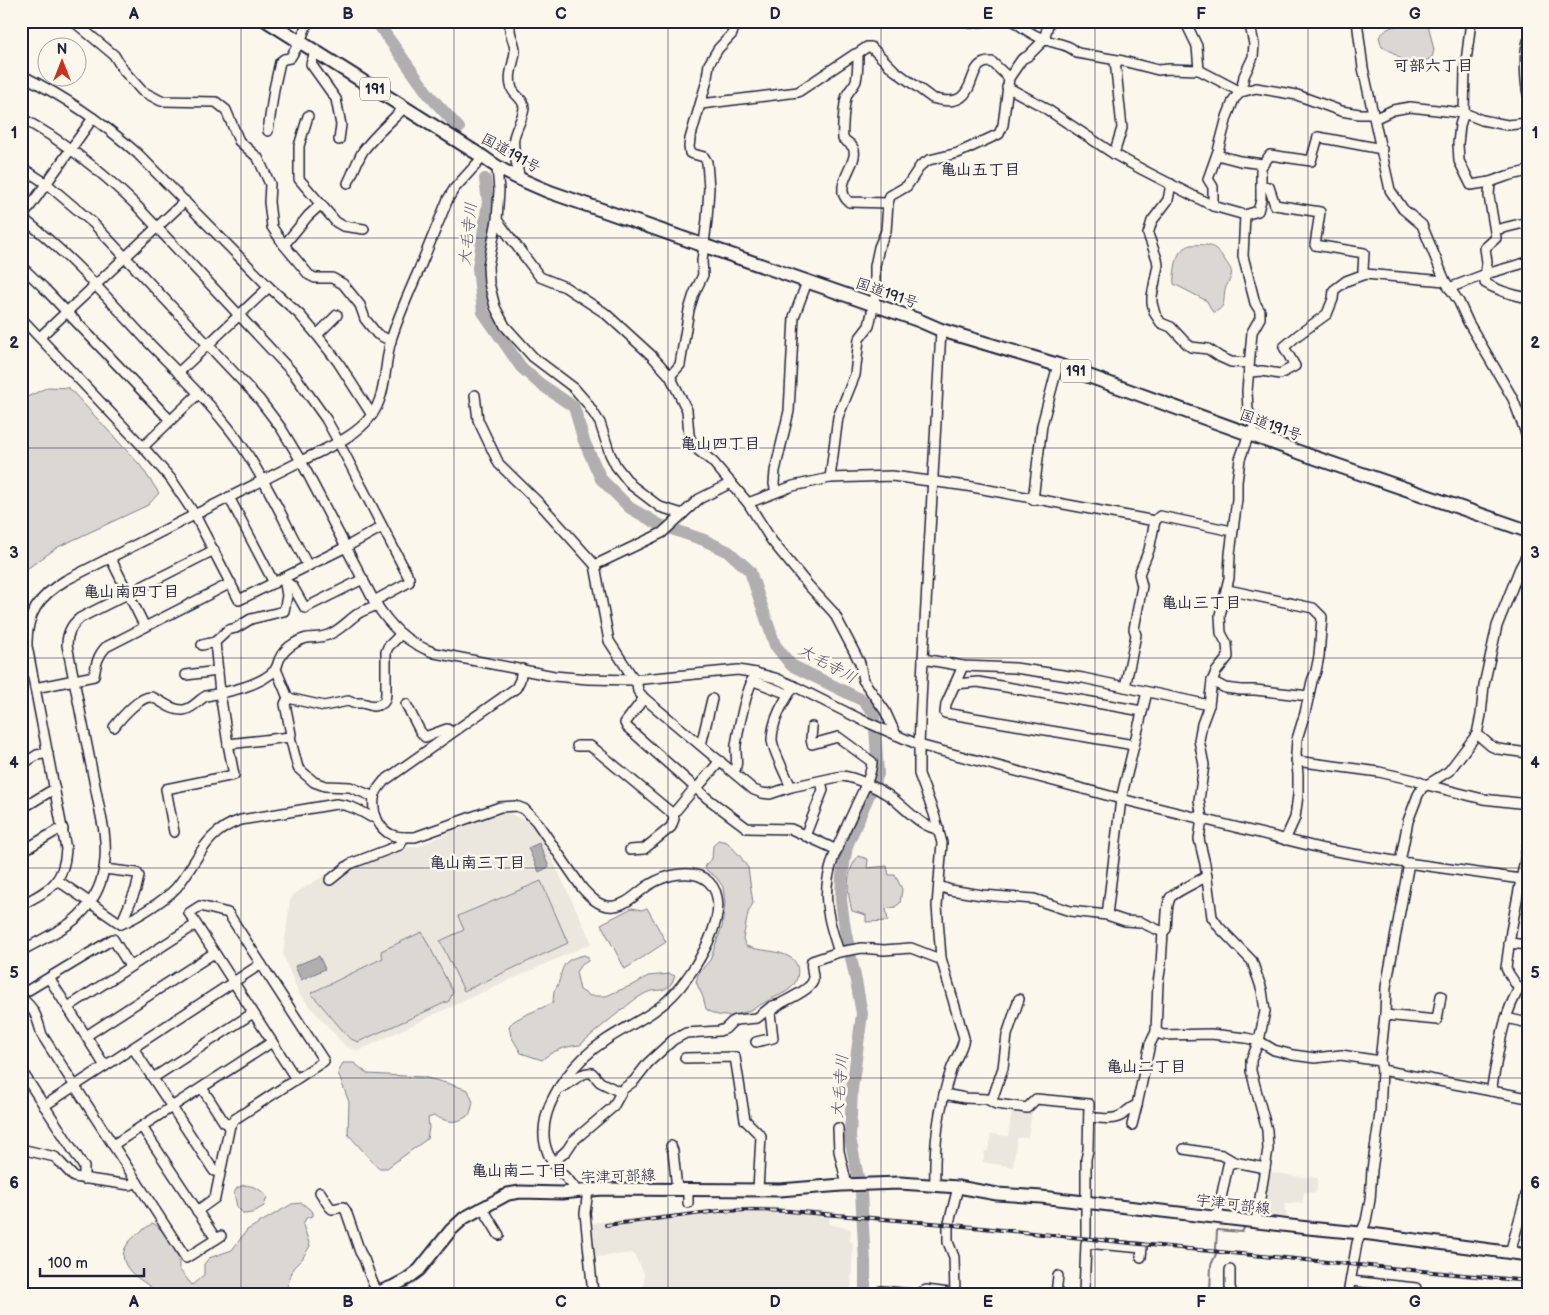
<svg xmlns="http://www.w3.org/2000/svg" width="1549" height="1315" font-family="'Balsamiq Sans','Klee One',sans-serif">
<rect width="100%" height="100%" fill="#fbf7ec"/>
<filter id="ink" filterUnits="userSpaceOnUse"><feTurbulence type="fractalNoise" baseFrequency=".02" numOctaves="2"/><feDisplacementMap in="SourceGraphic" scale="10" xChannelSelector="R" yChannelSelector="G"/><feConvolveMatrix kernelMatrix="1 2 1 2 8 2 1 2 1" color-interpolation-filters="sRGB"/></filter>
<g filter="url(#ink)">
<g fill="#ebe7df">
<polygon points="504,811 529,822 539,836 556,867 592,943 463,1001 358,1051 345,1046 299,994 283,955 290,901 293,895 325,875 332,882 352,867 369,861 381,859 408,847 417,847 473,822"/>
<polygon points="1012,1110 1032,1112 1028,1137 1017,1138 1013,1167 983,1162 985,1151 988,1151 991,1134 1008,1136"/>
<polygon points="1269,1172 1295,1176 1318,1178 1316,1193 1304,1192 1302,1203 1285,1204 1285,1211 1287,1212 1286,1219 1260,1215"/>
<polygon points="733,1207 772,1207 830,1211 829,1224 851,1229 850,1241 853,1243 851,1294 640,1294 644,1283 644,1273 633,1253 596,1257 592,1223"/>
</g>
<g fill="#dbd8d3" stroke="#7e7d87">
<path d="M1403 21H1430L1428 24 1434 50 1432 57C1404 75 1404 54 1382 47L1379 37C1389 24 1393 30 1403 21Z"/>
<path d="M1190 245C1210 244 1215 244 1226 262 1229 266 1233 271 1231 276 1230 281 1226 285 1225 290 1223 301 1226 308 1214 312L1212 311 1207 301 1174 284C1173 277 1176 258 1180 252 1183 249 1187 247 1190 245Z"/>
<polygon points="48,387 69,388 140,465 159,493 148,505 58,547 21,573 21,400"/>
<path d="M718 840 727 842 740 856 748 868 753 903 748 913 743 939 746 946C761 952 777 949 791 958 801 964 799 981 791 988 786 993 777 996 771 999 751 1010 727 1025 706 1009L703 997 696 982 698 974 710 960 722 927 725 903 723 887 716 877 706 870 705 865 712 859 713 846Z"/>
<path d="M858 856 868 859 867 868 887 866 889 875H895L902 889 900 903 895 907 886 909 888 921 866 922V915L852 911C847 890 845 874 858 856Z"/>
<polygon points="541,881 568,943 464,991 440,941 464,930 458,916"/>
<polygon points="632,908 642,910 647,908 666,942 625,969 601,924"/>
<polygon points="422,932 453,992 449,1001 358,1042 349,1038 311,993 383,958 381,951"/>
<path d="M584 955 588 957V961L580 966 576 972 580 990 590 996H606L637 983 648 976 670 974 675 976C667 997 658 986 644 994 632 1000 624 1009 613 1017 602 1026 591 1035 580 1045 567 1046 551 1051 542 1060L521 1053 511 1036 509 1026C516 1016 541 1010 553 1002L554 991C562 982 559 968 568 961 572 958 580 956 584 955Z"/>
<path d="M343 1063H354L368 1074 423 1077 450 1084 468 1090 473 1102 470 1114C456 1125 449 1122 434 1116L428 1118 429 1128 427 1139 387 1168H378L348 1134 349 1102 338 1073Z"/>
<path d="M244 1185C254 1186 261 1189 267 1197L264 1206 252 1213 244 1214 237 1207 234 1193 237 1188Z"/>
<path d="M302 1203 313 1212V1216L306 1218 303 1225 310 1246 302 1259 293 1268 285 1294H157C150 1284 138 1280 130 1271 111 1249 137 1234 153 1223 162 1228 177 1250 179 1261 179 1261 179 1268 179 1269L192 1285 204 1275V1264L209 1258 232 1250 247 1230 292 1204Z"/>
</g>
<g fill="#b1aeb0" stroke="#787681">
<polygon points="539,843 549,867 539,872 528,848"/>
<polygon points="319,956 325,969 301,980 295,966"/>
</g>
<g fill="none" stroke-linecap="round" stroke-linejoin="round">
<g stroke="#787681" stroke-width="2">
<polyline points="1216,1249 1217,1230 1242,1232 1245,1226"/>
<polyline points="1210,1294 1211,1265 1216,1254"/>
</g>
<g stroke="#b1aeb0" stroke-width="12">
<polyline points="376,21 429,95 459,128"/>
<polyline points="485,179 488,202 478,268 483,312 521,367 539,383 574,407 584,441 601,479 630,508 660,525 704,540 729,552 750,571 775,645 791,665 862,700 874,712 878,774 847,846 842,876 841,900 845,929 857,986 862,1014 852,1089 850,1138 861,1192 865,1262 865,1294"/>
<polyline points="1524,1294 1528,1291"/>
</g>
<g stroke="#22223b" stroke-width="12">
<g id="minor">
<polyline points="73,21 114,55 124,71 142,91 161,101 216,102 226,110 239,141 258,158 270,184 269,202 272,227 284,245 309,275 315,278 332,278 343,284 360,305 365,319 377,334 391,341"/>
<path d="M511 21C507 34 515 40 515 51 514 64 507 76 512 89 515 96 524 99 524 108 523 118 516 128 514 138 512 149 518 168 520 180"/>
<polyline points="964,21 970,23 986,21"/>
<path d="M1014 21C1023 28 1031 34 1041 38 1053 44 1069 43 1077 53L1123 61 1158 70 1169 69 1199 70 1241 92 1256 88 1297 95 1341 111 1359 114H1373"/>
<polyline points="1185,21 1197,46 1199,70"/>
<polyline points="1357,21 1363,68 1390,190 1403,209 1422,225 1445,281 1459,302 1468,322 1513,399 1528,439"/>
<path d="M1471 21 1465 70 1464 113 1460 125 1458 144 1459 161 1471 185 1490 182 1489 196 1496 238 1485 248 1487 262 1485 277V283C1498 291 1513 295 1528 298"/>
<path d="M1528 41C1524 54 1525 80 1528 94"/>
<polyline points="315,52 311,64 336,99 341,125 339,140"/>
<path d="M21 75C64 96 102 122 138 154L269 287 300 315 317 335 338 362 372 415"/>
<polyline points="1007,87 1042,106 1114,154 1143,170 1213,206 1245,215 1258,211 1261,200 1261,167 1270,155 1311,161 1318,137 1382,149"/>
<polyline points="701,104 798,92 855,54"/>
<polyline points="308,116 299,146 299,179 336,222 343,226 364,229"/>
<path d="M21 118C64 141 101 171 136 205L294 374 326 419 338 441 409 578V582L374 601"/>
<polyline points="1376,118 1393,110 1410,107 1464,113 1482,120 1507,125 1528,123"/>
<polyline points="268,131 274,89 280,62 284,59 290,58 300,42 308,21"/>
<polyline points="1114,154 1122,128 1115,60"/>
<polyline points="1217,155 1240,161 1263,164"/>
<path d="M21 167 47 184 93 223 259 399 281 428 301 461 374 601C391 627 405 642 435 653L554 676 588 679 633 680 738 670 756 673 775 678 794 686 862 720 919 745 1121 799 1324 849 1400 862 1528 880"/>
<polyline points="497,168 499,190 497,220 540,277 565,287 605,313 651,355 670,376 687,410 689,435 691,440 698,450 713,462 748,503 772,541 808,585 834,613 860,663 863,680 885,711 896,735"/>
<polyline points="1490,182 1507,176 1528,171"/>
<path d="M348 183C353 173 357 161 363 151 375 135 390 122 404 108"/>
<polyline points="1171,184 1168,200 1152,221 1148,234 1157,259 1158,265 1152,296 1152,303 1155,314 1161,323 1171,327 1186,343 1191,347 1208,349 1220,357 1231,362 1249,363"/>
<polyline points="1261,187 1269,187 1275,205 1320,212 1315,245 1364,253 1363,270 1365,274"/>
<path d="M888 203 849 202C831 187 858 164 854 150 853 145 847 142 843 139 842 131 844 102 847 95 849 90 854 86 856 81 858 73 858 61 858 53L867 47H871L894 70 932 98C979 112 965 69 984 63 986 62 989 62 992 62L1009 78"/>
<polyline points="1213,206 1213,187 1208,179 1218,151 1227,117 1234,99 1241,92 1244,76 1253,57 1254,44 1249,21"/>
<polyline points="1245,215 1243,256 1255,303 1260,311 1260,318 1252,332 1247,391 1248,410 1255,423 1252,435"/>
<path d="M21 217C70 254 110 301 151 345 183 378 219 411 244 449 269 486 287 527 308 566"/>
<polyline points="21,219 93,118"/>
<polyline points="497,220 488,266 489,283 495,307 505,326 533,357 574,388 587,403 600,423 610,454 616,466 631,485 660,507 683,514"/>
<polyline points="1495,230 1528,222"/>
<polyline points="284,245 308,216 321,204"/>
<polyline points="21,266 43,287 170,420"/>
<polyline points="1449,288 1486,274 1528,262"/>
<polyline points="21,318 143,447 171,479 195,515 239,600 346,547 382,527"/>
<polyline points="317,335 337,315"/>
<polyline points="40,337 185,201"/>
<polyline points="1250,372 1262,371 1280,374 1295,366 1284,347 1298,335 1327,314 1333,299 1334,290 1346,281 1365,274 1445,281"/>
<polyline points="178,373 269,287"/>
<polyline points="670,376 680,365 689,310 694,294 703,275 702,261 707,219 709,188 707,162 704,157 690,153 689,147 690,139 706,84 709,64 718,49 732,34 736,21"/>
<path d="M475 395 478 420 499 464 542 506 595 565 609 641 637 684 638 691 644 698 754 790 762 793 770 794 791 787 842 776C855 777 877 788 888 795 903 805 921 828 939 829"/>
<polyline points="143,447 198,394"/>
<polyline points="830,478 838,417 855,375 859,339 869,326 871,317 875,296 875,266 879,247 886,231 888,203 890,196 907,186 921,165 929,160 958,153 999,134 1003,125 1009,78 1022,59 1028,56 1044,40 1049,21"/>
<polyline points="776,492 774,484 775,471 789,411 794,317 807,282"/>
<polyline points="229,497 274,583"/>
<polyline points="1033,500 1042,425 1058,365"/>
<polyline points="748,503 793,486 830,478 892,476 967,486 1155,521"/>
<polyline points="110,557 145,627"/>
<polyline points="595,565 662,533 699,499 731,483"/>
<polyline points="286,582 293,587 305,608 363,579"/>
<polyline points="1228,590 1313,608 1322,617 1319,656 1316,671 1312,681 1305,713 1297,739 1296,754 1298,775 1298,795 1295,818 1285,840"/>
<polyline points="215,642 220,693 228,744 290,737 298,768 314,782 325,786 350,787 374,797"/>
<polyline points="202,645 215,642 228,630 236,628 251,619 284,611 287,596 284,578"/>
<polyline points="923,659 963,666 1015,668 1083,678 1209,705"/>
<polyline points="963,666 946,704 945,713 1134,745"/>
<polyline points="276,669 288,698"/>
<path d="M522 669 520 680 516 688 384 781C380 786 375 791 374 798 372 812 378 829 392 835 399 838 408 837 415 837L500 807 516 806 524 809 536 821 582 888C590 897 600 908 614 906 627 905 638 892 649 885 665 875 694 867 709 882 736 909 693 975 672 996 655 1014 627 1026 606 1040 578 1058 545 1096 544 1131 543 1145 550 1162 560 1172 567 1179 573 1183 577 1192"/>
<polyline points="186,675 218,671"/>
<polyline points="751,680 788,694"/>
<polyline points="1212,681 1225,688 1241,690 1255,690 1309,696"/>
<polyline points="955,684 978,682 1142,711"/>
<polyline points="1125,687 1136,635 1134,629 1142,586 1139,574 1149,550 1155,521 1160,516 1232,531"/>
<path d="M35 688 94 676C96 664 98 655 106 647L231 583"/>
<polyline points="644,698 625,723 627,727 707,798 747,828 791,829 837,850"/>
<polyline points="406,704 420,731 425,737 447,729 452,732"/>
<path d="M114 727C121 718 143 692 154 698 163 702 172 711 183 710 193 709 198 700 206 696 227 692 260 686 275 670 277 667 278 664 279 660 282 653 288 647 295 643 309 634 315 640 328 635 341 630 348 620 359 613 364 610 371 608 377 605"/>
<path d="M812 727 811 739 812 744 838 737 872 762C871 778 861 794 855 808 842 837 823 871 827 904 828 920 834 937 839 952"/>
<polyline points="1477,734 1491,746 1498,749 1528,753"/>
<polyline points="290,737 291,734 285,704 288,698 324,706 348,701 353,703 362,703 373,706 378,705 383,703 385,700 386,694 386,652 388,647 401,634"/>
<polyline points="701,745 712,699"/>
<polyline points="577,746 590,746 597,751 673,814 674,819 671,827 644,849 630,850"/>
<polyline points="1296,761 1379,772 1414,780 1427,785 1483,799 1528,804"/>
<polyline points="21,765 37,755 48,753"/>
<path d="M734 772C739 764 735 754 736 745 739 725 746 690 756 673"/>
<path d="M791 787C786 776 773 750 772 740 772 720 784 701 794 686"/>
<polyline points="21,809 49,792 55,790"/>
<polyline points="673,814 693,790 697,788 720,761"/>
<polyline points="174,832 166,789 234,775 228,744"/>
<polyline points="805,836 823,790 821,781"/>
<polyline points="21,852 56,831 63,829"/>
<polyline points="1400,862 1408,821 1418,795 1422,788 1449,771 1477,734 1481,715 1484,685 1497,626 1520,568 1528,553"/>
<polyline points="104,869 137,873 139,876 136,889 121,924"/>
<path d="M57 880 121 924C136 918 165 900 176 888 199 861 203 832 241 820L336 804C350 805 359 810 371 817H376"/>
<polyline points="330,880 350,864 400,845 404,837"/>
<polyline points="939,886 950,890 982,895 1034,899 1070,911 1107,915 1125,921 1140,922 1163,932"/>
<path d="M21 905C49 890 64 884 66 849L27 646C26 614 39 596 66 580L301 461C324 449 355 438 371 416 387 395 384 365 391 340 398 317 408 295 418 272 428 248 438 223 448 199L454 189 483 157"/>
<polyline points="1107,915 1121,799 1147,692"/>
<polyline points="1509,943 1528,945"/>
<path d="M21 951C37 942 54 934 69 924 101 900 109 869 104 831L67 645C67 633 71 625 80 618L214 550"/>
<polyline points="49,978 105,1066"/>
<polyline points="1519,989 1509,974 1506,968 1511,931 1528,844"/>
<polyline points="27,991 113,939 130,966"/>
<path d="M21 998C36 1009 37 1019 42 1035L186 1258 221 1236"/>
<polyline points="68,1007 195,925"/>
<polyline points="1385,1015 1437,1020 1441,996"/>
<polyline points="1506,1018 1528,1023"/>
<polyline points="1156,1032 1163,1035 1211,1034 1246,1038 1259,1041 1274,1050 1293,1055 1315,1058 1341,1055 1380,1061"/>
<polyline points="86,1036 214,953"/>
<path d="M756 1042 773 1038 770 1013C773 1010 776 1007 780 1004 788 999 810 990 813 981 814 974 810 967 812 961L839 952 862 948 884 950 911 948 937 958H941"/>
<polyline points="133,1048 214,1171 220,1172"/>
<polyline points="685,1058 735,1057 745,1120 761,1136 758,1190"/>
<polyline points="21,1070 84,1167 84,1179"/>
<polyline points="1382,1070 1528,1098"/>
<polyline points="153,1078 253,1013"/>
<polyline points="202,1088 224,1122 230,1125"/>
<path d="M558 1089C570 1086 579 1071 592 1073L600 1082 620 1092"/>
<path d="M1491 1091C1498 1058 1501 1018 1519 989L1528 987"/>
<polyline points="944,1094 965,1098 987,1099 996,1104 1027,1108 1036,1099 1089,1104 1088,1150 1086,1159 1086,1235"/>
<polyline points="992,1100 1003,1068 1007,1035 1019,999"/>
<polyline points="44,1106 261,964"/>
<path d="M1089 1117C1100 1118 1113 1121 1122 1115 1127 1111 1131 1107 1137 1105L1150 1044 1156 1032 1158 983 1161 964 1163 932 1166 929C1167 920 1166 907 1170 898 1173 893 1201 880 1207 876"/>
<polyline points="1132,1125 1137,1105"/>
<polyline points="142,1127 216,1239"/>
<polyline points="838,1128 839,1151 847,1185"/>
<polyline points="113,1145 272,1042"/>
<polyline points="671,1146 673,1151 677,1189"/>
<polyline points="21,1149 55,1157 74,1177 130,1185 137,1182"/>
<polyline points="1184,1149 1222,1155 1234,1162"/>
<polyline points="553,1163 567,1150 573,1141 613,1107 623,1089 634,1081 648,1063 673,1040 686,1033 719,1031 725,1029 732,1022 736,1020 757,1018 772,1006 780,1004"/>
<path d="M935 1186C934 1144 938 1110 951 1070 955 1059 962 1050 964 1038L941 958 937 906 942 843 934 814 919 774V745L923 659 941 330"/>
<polyline points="688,1190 688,1203"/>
<polyline points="588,1191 585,1213 593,1294"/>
<polyline points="320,1192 329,1206 332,1209 343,1207 346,1211 360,1252 364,1259 372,1281 377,1292"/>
<polyline points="482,1207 499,1235"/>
<polyline points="197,1211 215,1198 230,1125 235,1119 324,1061 228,913 200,906 189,913 296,1079"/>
<polyline points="1217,1217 1228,1165 1234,1162 1265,1168 1268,1149 1267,1130 1251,1071 1251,1060 1259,1041 1265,1011 1262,990 1252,961 1219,927 1212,917 1205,864 1199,839 1202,819 1199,800 1204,765 1199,740 1202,724 1209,705 1212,681 1216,672 1228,657 1227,644 1221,633 1220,615 1229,578 1230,554 1237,499 1237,482 1240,459 1249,434"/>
<polyline points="1256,1222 1265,1168"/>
<polyline points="1510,1253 1528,1188"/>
<polyline points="1230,1270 1230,1287 1232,1294"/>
<polyline points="1351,1281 1416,1288"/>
<polyline points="881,1294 881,1291 911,1294"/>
<polyline points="918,1294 926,1290 957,1294"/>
<polyline points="955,1294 954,1257 948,1242 948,1227 958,1187"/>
<polyline points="1056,1294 1058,1276"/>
<polyline points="1084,1294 1086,1243 1142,1248 1141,1257"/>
<polyline points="1348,1294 1357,1243 1366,1221 1370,1200 1372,1170 1380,1114 1382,1070 1380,1061 1385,1015 1386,987 1409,863"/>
</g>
</g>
<g stroke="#22223b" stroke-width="15">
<polyline id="major" points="373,1294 392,1287 407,1279 419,1270 451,1230 464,1218 508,1194 520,1192 562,1193 602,1189 780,1190 842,1185 900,1183 958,1187 997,1194 1041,1197 1308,1228 1371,1234 1528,1255"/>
</g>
<g stroke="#22223b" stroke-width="16">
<path id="highway" d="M267 21 483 157C504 173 526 182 550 192L918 320 941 330 1058 365 1307 455 1528 531"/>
</g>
<use href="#minor" stroke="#fbf7ec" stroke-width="9"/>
<use href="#major" stroke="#fbf7ec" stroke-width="11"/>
<use href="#highway" stroke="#fbf7ec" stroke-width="12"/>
<g stroke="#22223b" stroke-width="4">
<polyline id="rail" points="606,1225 719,1211 754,1210 788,1211 944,1224 1189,1249 1528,1281"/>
</g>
<use href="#rail" stroke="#fbf7ec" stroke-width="2" stroke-dasharray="5.5" stroke-linecap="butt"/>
</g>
</g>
<path fill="none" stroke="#22223b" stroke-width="1" stroke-opacity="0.55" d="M241 21V1294M454 21V1294M668 21V1294M881 21V1294M1095 21V1294M1308 21V1294M21 238H1528M21 448H1528M21 658H1528M21 868H1528M21 1078H1528"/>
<g text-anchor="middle" stroke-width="5" stroke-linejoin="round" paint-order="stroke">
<g fill="#fbf7ec" stroke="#636270" stroke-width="1">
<rect x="360" y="77.5" width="30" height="23" rx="4"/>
<rect x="1061" y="359.5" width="30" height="23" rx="4"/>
</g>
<g font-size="14" font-weight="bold" fill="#22223b">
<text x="375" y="94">191</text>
<text x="1076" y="376">191</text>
</g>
<g font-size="15" fill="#22223b" stroke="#fbf7ec">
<text transform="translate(511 153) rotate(29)" y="5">国道191号</text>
<text transform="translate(887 293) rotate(19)" y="5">国道191号</text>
<text transform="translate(1271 425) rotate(20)" y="5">国道191号</text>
<text transform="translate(618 1176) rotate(-2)" y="5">宇津可部線</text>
<text transform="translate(1233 1204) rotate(7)" y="5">宇津可部線</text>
</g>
<g font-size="16" font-weight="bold" fill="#22223b" stroke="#fbf7ec">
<text x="1433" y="71">可部六丁目</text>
<text x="980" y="175">亀山五丁目</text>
<text x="720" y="449">亀山四丁目</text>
<text x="131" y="597">亀山南四丁目</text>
<text x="1201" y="608">亀山三丁目</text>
<text x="477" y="868">亀山南三丁目</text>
<text x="1146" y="1072">亀山二丁目</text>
<text x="519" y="1176">亀山南二丁目</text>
</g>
<g font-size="16" font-style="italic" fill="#545364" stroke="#fbf7ec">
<text transform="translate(467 234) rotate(-84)" y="6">大毛寺川</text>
<text transform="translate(828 663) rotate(29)" y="6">大毛寺川</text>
<text transform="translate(839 1086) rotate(-85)" y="6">大毛寺川</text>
</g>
</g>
<rect width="1549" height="1315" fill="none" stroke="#fbf7ec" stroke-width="55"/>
<g transform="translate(62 62)"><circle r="24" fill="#fbf7ec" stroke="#a4a2a5"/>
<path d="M0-4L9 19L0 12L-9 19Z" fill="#c8321e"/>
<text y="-8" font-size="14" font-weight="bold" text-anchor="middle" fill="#22223b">N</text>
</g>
<path d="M40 1268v8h104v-8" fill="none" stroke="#22223b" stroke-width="2.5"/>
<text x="48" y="1268" font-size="15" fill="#22223b" stroke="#fbf7ec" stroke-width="4" paint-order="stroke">100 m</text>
<rect x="28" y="28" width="1494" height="1260" fill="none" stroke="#22223b" stroke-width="2"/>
<g font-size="16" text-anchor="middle" font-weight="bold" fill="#22223b">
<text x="134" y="19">A</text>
<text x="348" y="19">B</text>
<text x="561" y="19">C</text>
<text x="775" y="19">D</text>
<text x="988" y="19">E</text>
<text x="1201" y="19">F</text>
<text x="1415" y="19">G</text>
<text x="14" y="138">1</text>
<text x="1535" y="138">1</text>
<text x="14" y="348">2</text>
<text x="1535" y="348">2</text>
<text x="14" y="558">3</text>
<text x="1535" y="558">3</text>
<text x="14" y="768">4</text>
<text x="1535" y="768">4</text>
<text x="14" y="978">5</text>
<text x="1535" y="978">5</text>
<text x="14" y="1188">6</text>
<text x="1535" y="1188">6</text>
<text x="134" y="1307">A</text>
<text x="348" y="1307">B</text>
<text x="561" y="1307">C</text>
<text x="775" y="1307">D</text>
<text x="988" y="1307">E</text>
<text x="1201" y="1307">F</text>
<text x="1415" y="1307">G</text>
</g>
</svg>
